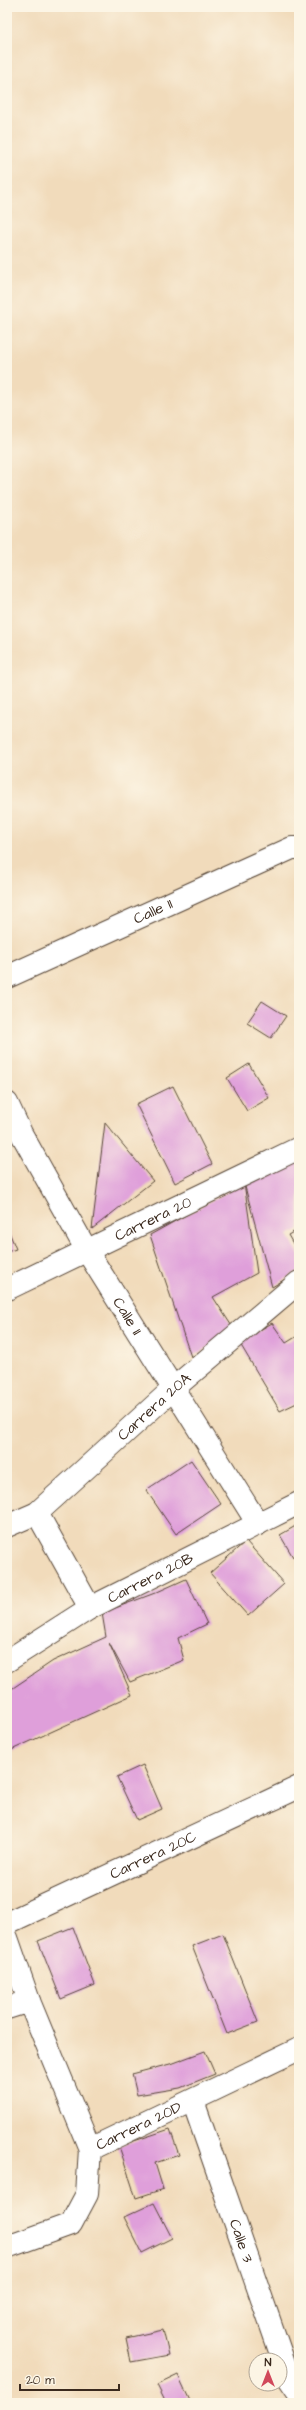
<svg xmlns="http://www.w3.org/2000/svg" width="306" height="2410" font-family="'Architects Daughter',sans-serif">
<rect width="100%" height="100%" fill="#fcf5e5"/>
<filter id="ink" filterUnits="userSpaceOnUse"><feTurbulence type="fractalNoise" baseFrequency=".025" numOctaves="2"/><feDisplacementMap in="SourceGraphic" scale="8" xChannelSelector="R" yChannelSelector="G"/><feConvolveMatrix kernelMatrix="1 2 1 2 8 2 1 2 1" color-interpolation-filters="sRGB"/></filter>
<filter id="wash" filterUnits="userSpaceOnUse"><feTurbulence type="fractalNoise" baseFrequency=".012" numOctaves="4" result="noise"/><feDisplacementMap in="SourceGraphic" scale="16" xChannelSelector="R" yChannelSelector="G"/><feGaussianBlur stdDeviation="0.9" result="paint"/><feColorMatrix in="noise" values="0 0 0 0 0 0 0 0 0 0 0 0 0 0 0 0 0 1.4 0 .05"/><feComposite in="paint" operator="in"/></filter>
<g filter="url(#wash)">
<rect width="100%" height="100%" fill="#f1dbbb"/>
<g id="blocks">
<g fill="#df9fda">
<polygon points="262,1001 286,1016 271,1038 247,1023"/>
<polygon points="249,1064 269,1098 247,1111 227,1078"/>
<polygon points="173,1086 212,1164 175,1183 136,1104"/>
<polygon points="105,1123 153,1181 92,1229"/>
<polygon points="299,1151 299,1229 288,1235 299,1254 299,1271 272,1287 244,1183"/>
<polygon points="244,1183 257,1273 213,1297 235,1331 191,1357 150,1235"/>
<polygon points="7,1227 16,1249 7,1252"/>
<polygon points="272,1323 286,1343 299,1335 299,1402 280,1411 239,1342"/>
<polygon points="191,1460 221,1504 176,1534 146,1490"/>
<polygon points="299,1524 299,1553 293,1557 280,1535"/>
<polygon points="246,1541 284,1584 248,1616 210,1573"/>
<polygon points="186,1579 207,1624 178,1638 184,1660 130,1682 109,1643 132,1695 7,1752 7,1692 53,1661 106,1637 102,1613 155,1593"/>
<polygon points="143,1765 162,1809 137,1820 117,1777"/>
<polygon points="73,1927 95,1985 61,1999 38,1941"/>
<polygon points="223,1934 258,2022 227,2034 192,1946"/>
<polygon points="205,2051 215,2074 180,2088 137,2095 132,2074 170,2064"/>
<polygon points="170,2129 179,2155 155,2163 163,2189 136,2198 119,2146"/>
<polygon points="154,2203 172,2238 142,2253 124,2217"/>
<polygon points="163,2330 169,2355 131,2362 126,2338"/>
<polygon points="178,2375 191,2403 166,2403 157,2385"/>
</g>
</g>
</g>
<g filter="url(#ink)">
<use href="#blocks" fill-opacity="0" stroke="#564536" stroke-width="1"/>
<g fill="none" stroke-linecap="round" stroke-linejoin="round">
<g stroke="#564536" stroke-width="24">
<g id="minor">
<path id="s1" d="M7 977 292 848H299"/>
<path id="s2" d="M7 1103 21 1133 87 1251 258 1524"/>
<path id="s3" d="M7 1289 299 1148"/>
<polyline points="37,1513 90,1608"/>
<path id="s4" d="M7 1526 37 1513 174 1388 299 1282"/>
<path id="s5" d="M7 1661 90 1608 299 1503"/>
<path id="s6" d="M7 1923 299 1787"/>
<polyline points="7,1938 29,2001 90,2149"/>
<polyline points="7,2008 29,2001"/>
<path id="s7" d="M193 2101 290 2380 299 2393"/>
<path id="s8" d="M7 2247 71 2224 87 2194 90 2149 299 2049"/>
</g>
</g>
<use href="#minor" stroke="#fff" stroke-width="22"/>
</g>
</g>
<g text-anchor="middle" stroke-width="4" stroke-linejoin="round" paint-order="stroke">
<g font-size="15" fill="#3b2a1e" stroke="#fcf5e5">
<text dy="5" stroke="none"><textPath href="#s1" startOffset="160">Calle 11</textPath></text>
<text dy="5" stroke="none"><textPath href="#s3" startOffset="162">Carrera 20</textPath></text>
<text dy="5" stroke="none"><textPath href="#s2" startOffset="245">Calle 11</textPath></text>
<text dy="5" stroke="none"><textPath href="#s4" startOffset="191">Carrera 20A</textPath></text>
<text dy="5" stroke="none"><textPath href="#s5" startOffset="166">Carrera 20B</textPath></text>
<text dy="5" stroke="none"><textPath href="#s6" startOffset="161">Carrera 20C</textPath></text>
<text dy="5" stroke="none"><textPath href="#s8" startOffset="201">Carrera 20D</textPath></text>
<text dy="5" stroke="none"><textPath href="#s7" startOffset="148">Calle 3</textPath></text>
</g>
</g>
<rect width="306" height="2410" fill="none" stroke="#fcf5e5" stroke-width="24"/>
<g transform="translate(268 2372)"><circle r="19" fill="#fcf5e5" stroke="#afa495"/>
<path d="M0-3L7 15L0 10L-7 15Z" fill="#d1495b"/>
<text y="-6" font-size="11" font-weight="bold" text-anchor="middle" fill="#3b2a1e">N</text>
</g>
<path d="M20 2384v6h99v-6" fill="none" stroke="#3b2a1e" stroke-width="2"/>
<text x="26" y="2384" font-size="12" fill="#3b2a1e" stroke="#fcf5e5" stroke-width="3" paint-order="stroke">20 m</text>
</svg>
